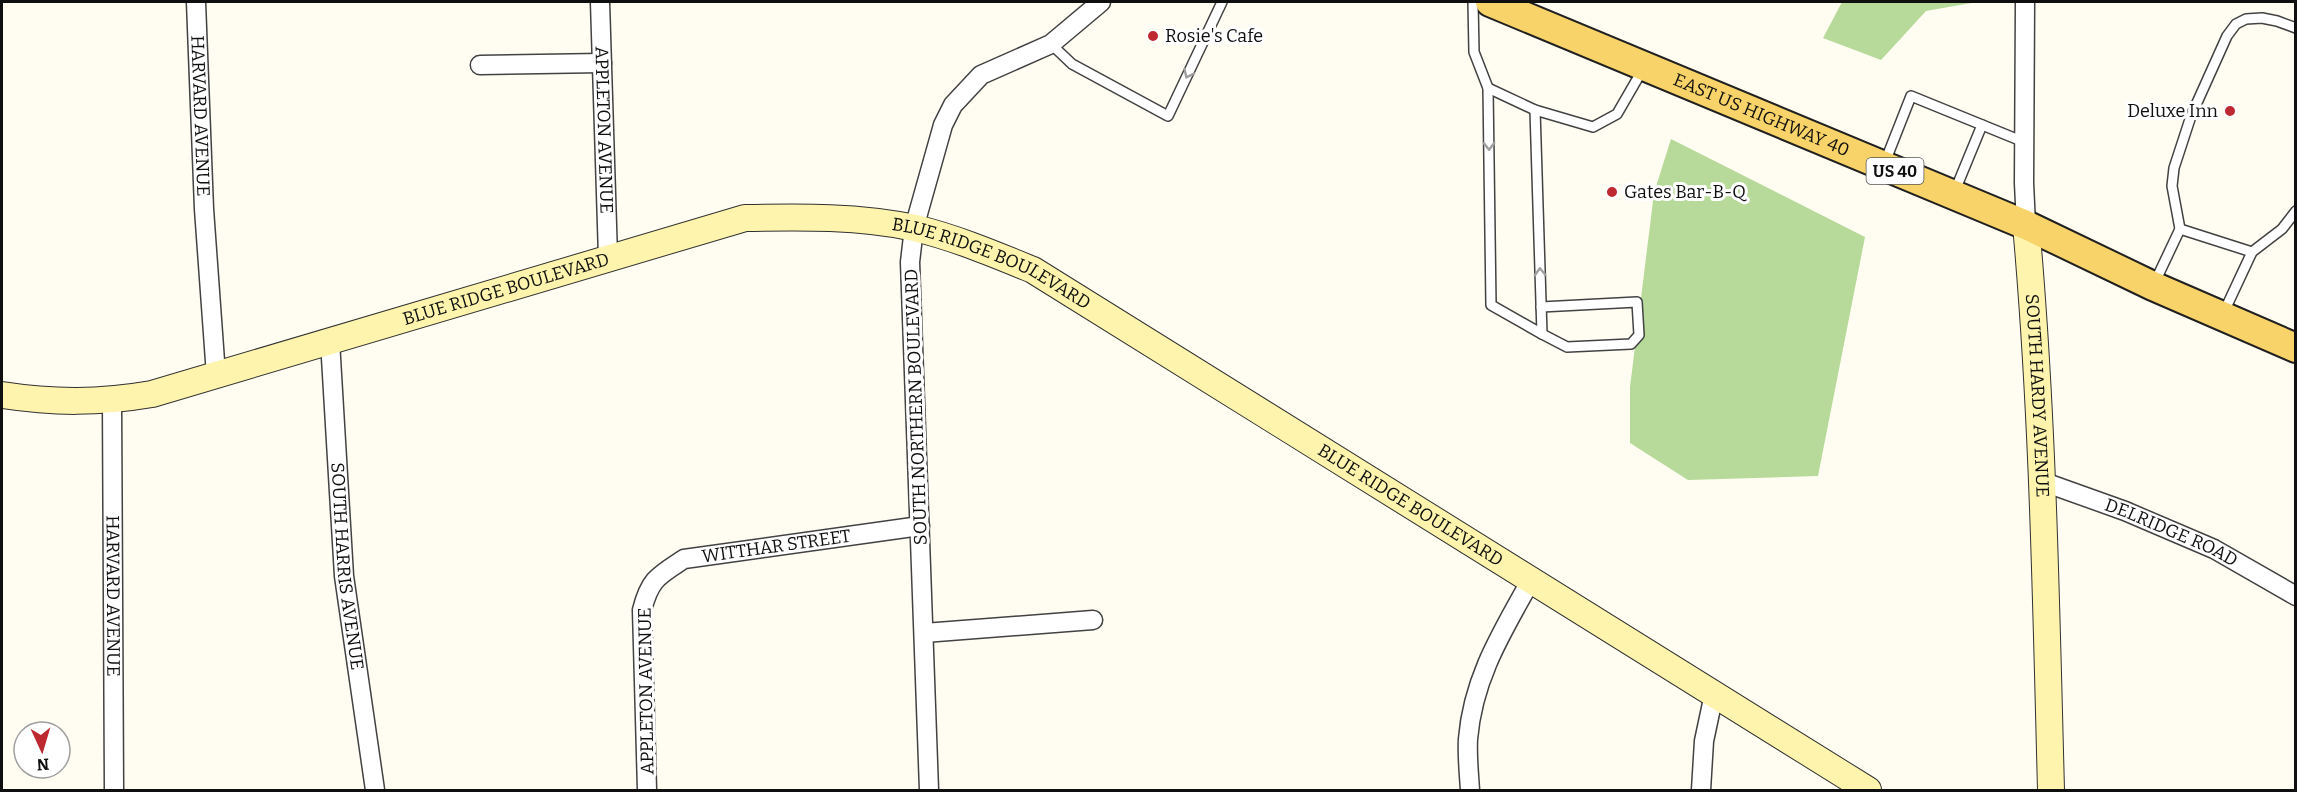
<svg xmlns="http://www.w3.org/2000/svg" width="2297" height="792" font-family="Bitter,serif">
<rect width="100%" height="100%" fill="#fffcf1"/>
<g fill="#b7da9a">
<polygon points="1842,2 1977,2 1926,11 1881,60 1823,38"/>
<polygon points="1671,139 1865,237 1818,476 1688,480 1630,443 1630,387 1654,193"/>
</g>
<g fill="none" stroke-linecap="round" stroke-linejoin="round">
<g stroke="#424242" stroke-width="12">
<g id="lane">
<polyline points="1473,2 1474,52 1488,88 1491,305 1542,334 1535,110"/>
<polyline points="1051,44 1072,64 1168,116 1222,2"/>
<polyline points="1488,88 1535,110 1593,127 1617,114 1643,69"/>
<polyline points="1885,162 1911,96 2024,142"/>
<polyline points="1954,193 1982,125"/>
<polyline points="2180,229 2252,252"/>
<polyline points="2154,284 2180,229 2172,186 2174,168 2191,116 2227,36 2236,24 2246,19 2262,18 2277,21 2296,28"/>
<polyline points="1541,307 1637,302 1639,335 1631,344 1567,347 1542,334"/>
<polyline points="2223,314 2252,252 2282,229 2296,211"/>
</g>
</g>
<g stroke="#424242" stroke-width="21">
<g id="street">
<path id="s1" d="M196 2 204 209 216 375"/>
<path id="s2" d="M600 2 608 257"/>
<polyline points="2025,2 2024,183 2026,225"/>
<polyline points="480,65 602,63"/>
<path id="s3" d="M330 341 344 576 375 790"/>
<path id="s4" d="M112 401 114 790"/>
<path id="s5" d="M2041 481 2125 511 2214 549 2296 596"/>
<polyline points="924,633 1093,620"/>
<path id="s6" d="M647 790 642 610C650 579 658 576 684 559L920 526"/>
<polyline points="929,790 910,262 914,228 943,125 953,105 981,75 1051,44 1101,2"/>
<path d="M1470 790C1469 774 1467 756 1468 739 1473 678 1502 632 1531 580"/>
<polyline points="1701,790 1704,741 1714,694"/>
</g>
</g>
<g stroke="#313131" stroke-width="28">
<g id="secondary">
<path id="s7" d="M2026 225C2043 413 2046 602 2051 790"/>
<path id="s8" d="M2 395C54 403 99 403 152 394L745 218C802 217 859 216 915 228 956 238 994 254 1033 270L1868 790"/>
</g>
</g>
<g stroke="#202020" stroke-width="32">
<g id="primary">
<path id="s9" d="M1490 2 2026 225 2153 286 2296 348"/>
</g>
</g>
<use href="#lane" stroke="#fff" stroke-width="9"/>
<use href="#street" stroke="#fff" stroke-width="18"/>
<use href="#secondary" stroke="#fef4ad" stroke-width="26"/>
<use href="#primary" stroke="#f7d369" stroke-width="28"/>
</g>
<defs><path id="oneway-chevron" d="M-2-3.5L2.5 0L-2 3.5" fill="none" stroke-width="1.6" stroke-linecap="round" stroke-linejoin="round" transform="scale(1.5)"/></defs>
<g stroke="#9f9f9f">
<use href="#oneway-chevron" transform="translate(1188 74) rotate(115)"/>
<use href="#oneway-chevron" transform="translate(1489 146) rotate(89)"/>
<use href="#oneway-chevron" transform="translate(1540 272) rotate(-92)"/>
</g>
<g fill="#be2830" stroke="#fff" stroke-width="2">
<circle cx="1153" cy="36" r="6"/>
<circle cx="2230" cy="111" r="6"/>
<circle cx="1612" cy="192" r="6"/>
</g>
<g text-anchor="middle" stroke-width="6" stroke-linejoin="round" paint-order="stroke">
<rect fill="#fff" stroke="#575757" stroke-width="1.5" x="1866.5" y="158" width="57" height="26" rx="4.5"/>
<g font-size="16" font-weight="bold" fill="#0f0f0f">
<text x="1895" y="177">US 40</text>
</g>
<g font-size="18" fill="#0f0f0f" stroke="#fff" text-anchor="start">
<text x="1165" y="42">Rosie's Cafe</text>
<text x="2218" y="117" text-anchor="end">Deluxe Inn</text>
<text x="1624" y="198">Gates Bar-B-Q</text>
</g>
<g font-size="18" fill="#0f0f0f" stroke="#fff">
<text dy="6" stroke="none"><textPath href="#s1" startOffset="114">HARVARD AVENUE</textPath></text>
<text dy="6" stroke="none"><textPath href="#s9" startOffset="294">EAST US HIGHWAY 40</textPath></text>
<text dy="6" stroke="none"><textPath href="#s2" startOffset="128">APPLETON AVENUE</textPath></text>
<text dy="6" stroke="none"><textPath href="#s8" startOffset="1024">BLUE RIDGE BOULEVARD</textPath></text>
<text dy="6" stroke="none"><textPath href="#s8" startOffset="520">BLUE RIDGE BOULEVARD</textPath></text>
<text dy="6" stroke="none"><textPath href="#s7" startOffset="171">SOUTH HARDY AVENUE</textPath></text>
<text transform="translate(916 407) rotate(-92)" y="6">SOUTH NORTHERN BOULEVARD</text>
<text dy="6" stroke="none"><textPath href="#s8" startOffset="1510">BLUE RIDGE BOULEVARD</textPath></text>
<text dy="6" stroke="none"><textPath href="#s5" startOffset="140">DELRIDGE ROAD</textPath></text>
<text dy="6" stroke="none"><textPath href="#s6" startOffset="342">WITTHAR STREET</textPath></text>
<text dy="6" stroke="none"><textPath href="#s3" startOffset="226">SOUTH HARRIS AVENUE</textPath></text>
<text dy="6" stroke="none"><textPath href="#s4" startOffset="195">HARVARD AVENUE</textPath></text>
<text transform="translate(646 691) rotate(-91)" y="6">APPLETON AVENUE</text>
</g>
</g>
<rect width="2297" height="792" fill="none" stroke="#0f0f0f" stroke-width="6"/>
<g transform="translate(42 750) rotate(176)"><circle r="28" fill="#ffffff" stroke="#9f9f9f" stroke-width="1.5"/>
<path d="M0-4.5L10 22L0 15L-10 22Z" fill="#be2830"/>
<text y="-9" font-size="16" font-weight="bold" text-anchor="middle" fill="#0f0f0f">N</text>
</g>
</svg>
